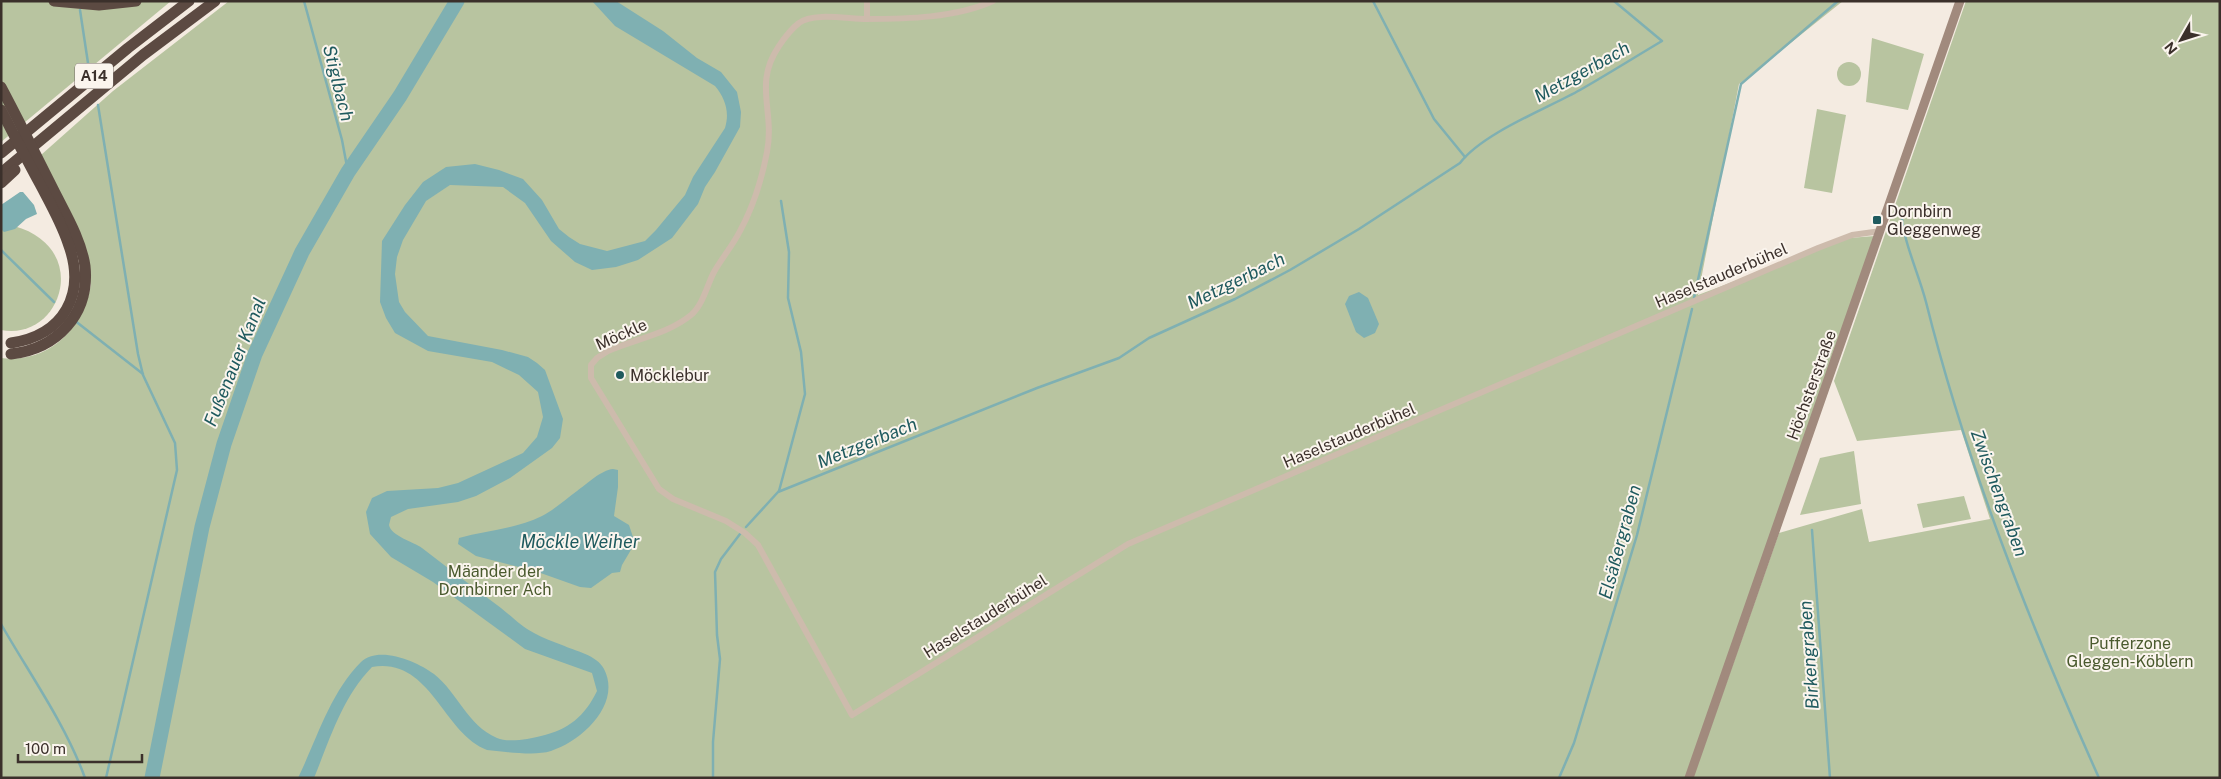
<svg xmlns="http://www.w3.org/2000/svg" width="2221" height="779" font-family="'Public Sans',sans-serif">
<rect width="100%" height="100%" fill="#f4ebe1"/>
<g fill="#b8c4a0">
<polygon points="1,1 171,1 1,142"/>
<path d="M229 1H1843L1739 84 1698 295 1849 238 1875 236 1685 778H1V358C49 364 84 328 91 284L41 155 113 91Z"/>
<polygon points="1966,1 2220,1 2220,778 1693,778 1779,533 1862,509 1869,542 1990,519 1961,430 1857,441 1834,381"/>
<polygon points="1872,38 1924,54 1908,110 1866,102"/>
<circle cx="1849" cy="74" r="12"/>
<polygon points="1817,109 1846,115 1832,193 1804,188"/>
<path d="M14 226C93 248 61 342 1 330V227Z"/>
<polygon points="1854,451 1861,504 1800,515 1820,458"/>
<polygon points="1964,496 1971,519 1923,528 1917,504"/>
</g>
<g fill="#7fb0b2">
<path d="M592 1H616L663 31 697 58 721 72 737 92 741 112 740 127 715 172 705 187 698 204 672 238 638 260 616 267 592 270 575 262 551 241 525 203 503 187 450 185 426 201 403 240 397 257 395 274 399 302 405 312 428 336 502 350 528 357 537 363 545 370 563 419 560 438 552 448 510 478 476 496 458 502 408 509 391 517 389 525C391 536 414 542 422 548 448 568 474 588 501 608 511 616 522 627 534 633 543 638 552 641 562 645 575 651 597 655 604 669 622 704 582 741 551 751 538 755 520 753 506 752 500 751 493 751 487 750 443 734 431 657 372 667 342 698 330 739 314 778H298C317 739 330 693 361 662 378 645 417 661 434 674 458 693 467 725 497 738 509 743 529 739 541 736 568 730 585 716 597 691L592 673 525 649 433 582 391 557 370 534 366 512 372 498 387 491 438 488 458 483 523 453 537 437 543 417 538 392 519 375 492 362 428 351 395 333 386 318 380 302 382 241 405 205 423 182 446 167 475 164 499 170 523 179 542 200 559 229 569 237 580 244 607 251 645 241 656 230 685 195 693 177 725 128C730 112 725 98 715 86L615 26Z"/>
<polygon points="20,192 23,192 34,205 37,214 26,219 15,229 4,232 1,229 1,205"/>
<polygon points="1359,292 1368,298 1379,324 1375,333 1364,338 1356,332 1345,304 1349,296"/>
<path d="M613 469 618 470V487L614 516 629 525 635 543 622 565 620 572 612 573 591 588 580 587 535 571 476 556 458 544 459 538C487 530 516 529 542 516 554 510 566 499 577 491 587 484 601 470 613 469Z"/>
</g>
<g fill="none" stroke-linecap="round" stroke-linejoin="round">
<g stroke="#7fb0b2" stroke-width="2.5">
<polyline points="304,1 342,140 348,172"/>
<polyline points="1373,1 1434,119 1465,157"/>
<polyline points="80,10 88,63"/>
<polyline points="98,105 138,354 143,375 175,443 177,470 106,778"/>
<path d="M1901 208C1902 240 1918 271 1926 302 1967 466 2030 624 2099 778"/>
<polyline points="1,250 54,302"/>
<polyline points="1694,298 1741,84 1838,1"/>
<polyline points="74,320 143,374"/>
<polyline points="779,491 805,394 801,352 788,298 789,252 781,201"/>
<path d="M746 527 778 492 1037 388 1119 358 1149 338 1235 299 1290 270 1359 229 1460 163C1483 133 1546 109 1580 90 1608 74 1635 57 1662 41L1614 1"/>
<polyline points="1812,530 1830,778"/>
<path d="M1 624C29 673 66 725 85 778"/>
<polyline points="713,778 713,742 720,659 717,635 715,572 721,559 740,534"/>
<polyline points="1559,778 1574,743 1637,535 1692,309"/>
</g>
<polyline stroke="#7fb0b2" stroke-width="15" points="152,778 202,527 224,444 255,354 302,252 348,172 400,96 457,1"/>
<g stroke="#cdbbac" stroke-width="6">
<path d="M993 1C956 18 906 19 866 19 848 19 813 12 799 23 791 29 785 37 779 46 753 84 775 110 767 152 762 178 753 207 740 231 733 245 722 258 714 272 707 285 703 305 691 315 668 334 635 339 608 351L597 358 591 365V378L659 489 673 499 726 521 745 533 758 545 852 715 1128 544 1818 248 1852 235 1881 231"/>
<polyline points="867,19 867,1"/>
</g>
<polyline stroke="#a18a7d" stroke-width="9" points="1689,778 1960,1"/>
<g stroke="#5c4a42" stroke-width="11">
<polyline points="54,1 99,5 136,1"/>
<polyline points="1,153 128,48 189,1"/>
<polyline points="1,173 143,55 215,1"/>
<polyline points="1,183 15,170"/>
</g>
<g stroke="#5c4a42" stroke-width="11">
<path d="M1 87C19 121 36 155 53 189 65 213 81 239 85 266 90 314 57 349 11 354"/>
<path d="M1 110C14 135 27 160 40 184 50 203 61 222 68 243 87 294 64 335 11 343"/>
</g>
</g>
<g fill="#1f5a5e" stroke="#fbf5ee" stroke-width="2">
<rect x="1872" y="215" width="10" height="10" rx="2.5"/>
<circle cx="620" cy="375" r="5"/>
</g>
<g text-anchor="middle" stroke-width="4" stroke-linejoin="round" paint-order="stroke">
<rect fill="#fbf5ee" stroke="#756b66" stroke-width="1" x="75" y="63.5" width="38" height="25" rx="4"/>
<g font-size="15" font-weight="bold" fill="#3b302b">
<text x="94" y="81">A14</text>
</g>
<g font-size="16" fill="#3b302b" stroke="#fbf5ee" text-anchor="start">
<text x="1887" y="217">Dornbirn<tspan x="1887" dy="18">Gleggenweg</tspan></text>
<text x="630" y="381">Möcklebur</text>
</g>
<g font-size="16" fill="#3b302b" stroke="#fbf5ee">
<text transform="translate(1721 275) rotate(-23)" y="6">Haselstauderbühel</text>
<text transform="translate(621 334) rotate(-24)" y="6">Möckle</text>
<text transform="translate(1811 385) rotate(-70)" y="6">Höchsterstraße</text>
<text transform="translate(1349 435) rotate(-23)" y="6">Haselstauderbühel</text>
<text transform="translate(985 616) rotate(-32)" y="6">Haselstauderbühel</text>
</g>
<g font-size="16" fill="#4a5a2e" stroke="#fbf5ee">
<text x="495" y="577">Mäander der<tspan x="495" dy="18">Dornbirner Ach</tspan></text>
<text x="2130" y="649">Pufferzone<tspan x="2130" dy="18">Gleggen-Köblern</tspan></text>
</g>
<g font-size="18" font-style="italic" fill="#1f5a5e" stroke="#fbf5ee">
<text transform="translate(1582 72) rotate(-29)" y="6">Metzgerbach</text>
<text transform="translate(338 83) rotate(76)" y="6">Stiglbach</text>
<text transform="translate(1236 281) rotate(-26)" y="6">Metzgerbach</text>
<text transform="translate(235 362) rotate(-68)" y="6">Fußenauer Kanal</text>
<text transform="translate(867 443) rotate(-22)" y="6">Metzgerbach</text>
<text transform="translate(1999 493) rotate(70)" y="6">Zwischengraben</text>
<text x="580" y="548">Möckle Weiher</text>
<text transform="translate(1620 542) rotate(-75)" y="6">Elsäßergraben</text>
<text transform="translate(1809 655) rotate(-94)" y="6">Birkengraben</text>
</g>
</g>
<rect width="2221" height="779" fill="none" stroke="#3b302b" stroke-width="5"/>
<g transform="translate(2181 40) rotate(231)" stroke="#fbf5ee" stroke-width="4" paint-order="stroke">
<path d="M0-4L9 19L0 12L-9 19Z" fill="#3b302b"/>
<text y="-8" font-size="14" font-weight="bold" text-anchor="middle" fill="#3b302b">N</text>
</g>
<path d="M18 754v8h124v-8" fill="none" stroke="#3b302b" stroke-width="2.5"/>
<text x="25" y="754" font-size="15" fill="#3b302b" stroke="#fbf5ee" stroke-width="4" paint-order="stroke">100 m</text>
</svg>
